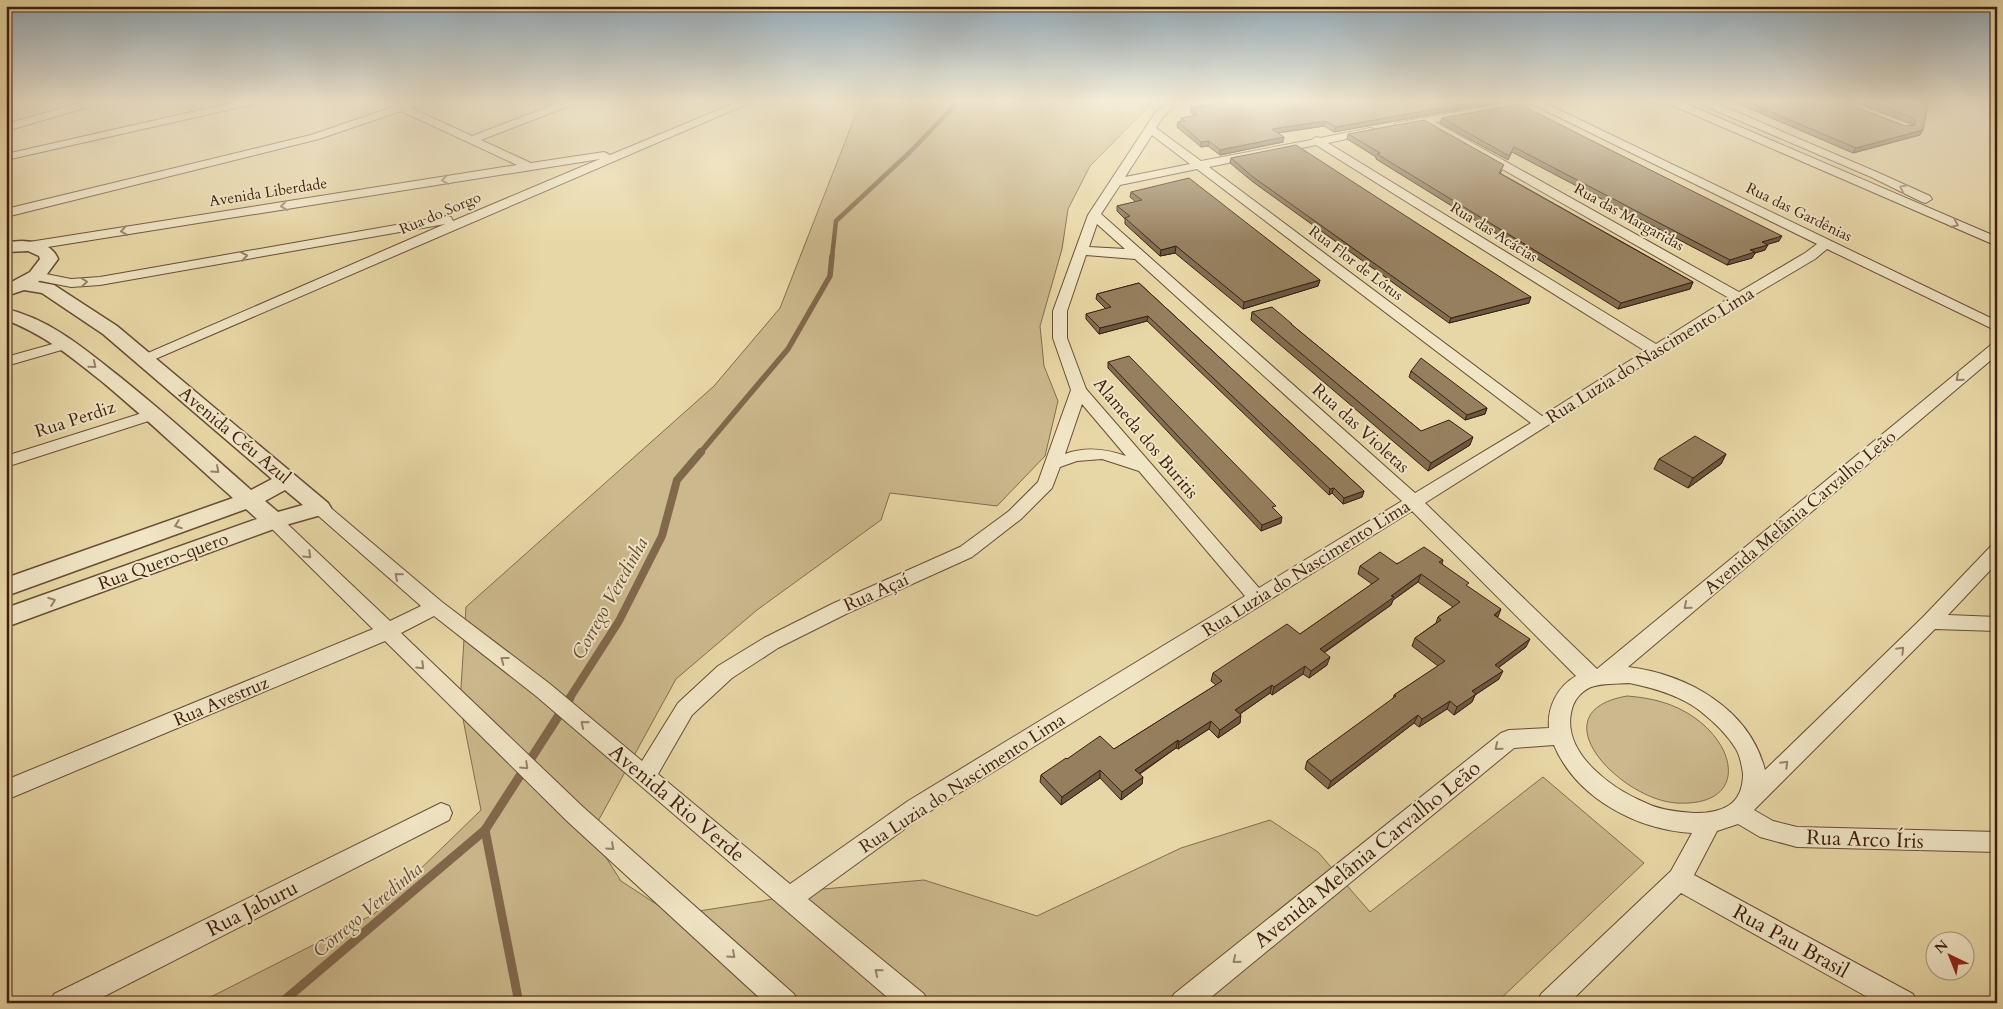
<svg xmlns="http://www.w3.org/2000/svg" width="2003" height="1009" font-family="Cardo,serif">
<rect width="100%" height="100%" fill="#e8d7a6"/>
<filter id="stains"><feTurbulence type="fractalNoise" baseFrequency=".004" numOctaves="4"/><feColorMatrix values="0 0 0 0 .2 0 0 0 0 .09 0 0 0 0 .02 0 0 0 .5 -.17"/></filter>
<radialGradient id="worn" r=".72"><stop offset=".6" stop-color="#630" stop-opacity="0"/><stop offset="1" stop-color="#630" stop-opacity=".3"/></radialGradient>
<g fill="#cbb88c" stroke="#846c4e">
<polygon points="861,101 1154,101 1090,166 1068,209 1062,249 1040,326 1044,366 1058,401 1045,456 997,506 890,493 881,520 757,610 676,679 591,834 621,881 673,915 763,901 812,890 924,880 1037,916 1181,848 1270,820 1318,852 1370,912 1543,777 1644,863 1496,1003 199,1003 374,914 481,810 460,704 466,607 714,386 780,308"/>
<path d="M1627 696C1652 698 1674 703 1695 718 1740 750 1745 807 1676 803 1620 799 1536 712 1627 696Z"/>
</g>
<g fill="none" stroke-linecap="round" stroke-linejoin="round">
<polyline stroke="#81684b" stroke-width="4.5" points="832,257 836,221 910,152 959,101"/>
<polyline stroke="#81684b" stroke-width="5.5" points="700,453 788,349 830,276 832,256"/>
<polyline stroke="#81684b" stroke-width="8" points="569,699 619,621 662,536 677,480 701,452"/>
<g stroke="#81684b" stroke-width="9">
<polyline points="485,830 519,1003"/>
<polyline points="281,1003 485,830 570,698"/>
</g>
<g stroke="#684d35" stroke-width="2">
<g id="minor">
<polygon points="87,101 103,101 102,103 6,131 6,124"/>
<polygon points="240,101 259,101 254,104 6,160 6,154"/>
<polygon points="412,101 427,101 426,103 411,108 472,136 564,101 578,101 577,103 481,140 531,163 604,152 610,155 740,101 754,101 146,363 141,362 139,359 141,356 445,224 100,285 71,287 31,279 29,276 31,273 36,272 71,279 100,277 447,216 451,217 453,221 600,159 29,250 23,246 29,242 517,165 401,111 319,139 6,217 6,209 311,135 393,107 394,104 402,104"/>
<path d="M1169 101H1180L1163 117 1156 128 1201 161 1311 140 1316 137 1320 138 1370 128 1374 129 1375 131 1374 133 1328 143 1656 344 1729 298 1423 124 1400 128 1395 125 1396 123 1516 101H1541L1997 321V331L1827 249 1815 259 1744 301 1425 503 1597 669 1992 344 1997 343V355L1628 667C1687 674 1750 709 1765 770L1923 617 1991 546 1997 545V563L1948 615 1997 617V631L1935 629 1754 810 1773 821 1797 827 1997 832V852L1797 847 1760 837 1738 824 1717 831 1694 875 1913 994 1917 1003H1878L1681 893 1569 1003H1537L1541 994 1671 871 1692 833C1637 830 1576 798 1554 745L1514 748 1204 1003H1170L1174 994 1501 733 1509 730 1549 728C1547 707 1558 686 1576 676L1412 511 924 815 808 899 924 994 928 1003H894L536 696 434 616 401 633 583 807 794 994 798 1003H765L567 821 385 641 6 800V780L373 629 268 525 265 521 268 517 274 515 280 517 390 621 421 606 314 512 311 508 314 504 320 502 326 504 442 602 550 684 642 761 678 703 718 666 764 638 834 603 960 547 1009 511 1038 482 1071 390 1053 338V311L1088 215 1155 113ZM1532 104 1817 244 1805 253 1739 292 1435 122ZM1152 135 1190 164 1125 177ZM1316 145 1645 351 1542 416 1209 167ZM1197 169 1531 423 1415 493 1101 214 1120 185ZM1097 224 1125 249 1089 247ZM1086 255 1135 259 1402 501 1259 588 1086 389 1067 338V311ZM1082 404 1126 456C1106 449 1086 446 1065 454ZM1102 459 1139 471 1245 596 908 801 790 884 658 774 692 715 732 678 778 648 848 613 972 557 1021 519 1052 488 1060 467 1077 461ZM1629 683C1654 688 1679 695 1699 710 1713 721 1727 734 1736 749 1740 756 1742 766 1743 774 1743 806 1721 813 1694 813 1678 812 1660 810 1646 803 1612 789 1563 754 1571 713 1573 701 1580 692 1591 687 1603 683 1617 684 1629 683Z"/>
<polygon points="1666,101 1680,101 1997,237 1997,246 1667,103"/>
<polygon points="1697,101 1711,101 1879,173 1930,196 1932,199 1926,203 1922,202 1871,177 1698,103"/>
<polygon points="1835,101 1849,101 1911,125 1912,127 1911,129 1903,129 1836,103"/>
<polygon points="67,340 72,341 74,344 72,347 6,366 6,357"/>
<polygon points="155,409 161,411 163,414 161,417 6,467 6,456"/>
<polygon points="441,803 449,806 452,813 449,820 91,1003 50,1003 54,994"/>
</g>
</g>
<g stroke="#684d35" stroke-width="3">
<path id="tertiary" d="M22 241C37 242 52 244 58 259L47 274 38 282 54 285 117 326 328 503 331 508 328 513 282 526 6 627V608L257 519 246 509 6 596V578L233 498C190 460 149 421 105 384 74 359 44 334 6 320V309C50 319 86 350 120 377 165 413 208 452 251 490L272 479 103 334 42 293 24 290 6 296V285L30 272 40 259 39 256 28 251 6 252V242ZM285 490 303 505 278 512 265 501Z"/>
</g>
<use href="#minor" fill="#f0e5c5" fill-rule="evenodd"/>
<use href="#tertiary" fill="#f0e5c5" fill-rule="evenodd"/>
</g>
<g fill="#816d51" stroke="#3e1f0f">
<polygon points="1232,101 1505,101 1334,132 1324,126 1278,133 1284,137 1283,142 1220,155 1208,146 1201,147 1177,127 1178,122 1181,122 1181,118 1194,116 1191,112 1191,108"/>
<polygon points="1732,101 1840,101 1905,126 1913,125 1913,124 1854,101 1929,101 1920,135 1853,153"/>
<polygon points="1442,118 1779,241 1767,244 1765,250 1755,253 1752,258 1727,265 1512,152 1508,160 1440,123"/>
<polygon points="1348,134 1502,171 1500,173 1693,282 1690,289 1618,309 1376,159 1376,157 1347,139"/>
<polygon points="1231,158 1529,303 1449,323 1253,182 1230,163"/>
<polygon points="1131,192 1320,280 1318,286 1243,309 1175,253 1160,256 1125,224 1125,219 1117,211 1117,206 1136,202 1130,197"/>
<polygon points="1139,283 1364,491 1362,497 1343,504 1332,493 1329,495 1147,321 1099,334 1086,319 1086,314 1106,309 1096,299 1097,294"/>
<polygon points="1252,312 1292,325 1421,431 1470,445 1428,471 1251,320"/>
<polygon points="1108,362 1275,510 1281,523 1261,531 1108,368"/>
<polygon points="1411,371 1487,408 1485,414 1465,420 1409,377"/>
<polygon points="1726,454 1721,464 1688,488 1654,469 1659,459"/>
<polygon points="1443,560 1442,564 1467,586 1526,647 1498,668 1499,679 1475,695 1472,702 1454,715 1447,709 1419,727 1414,723 1328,789 1305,769 1307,761 1393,699 1394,695 1438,666 1412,646 1415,638 1436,623 1438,617 1453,607 1418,582 1393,600 1391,605 1324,653 1327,665 1309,678 1303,674 1272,695 1270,693 1240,714 1240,723 1218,738 1209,729 1178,749 1176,748 1140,774 1142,784 1121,800 1100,778 1061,805 1040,782 1041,775 1067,759 1114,749 1216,685 1211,681 1213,673 1300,634 1372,584 1358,574 1360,566"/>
</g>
<g fill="#695942" stroke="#3e1f0f">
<polygon points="1480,101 1505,101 1334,132 1336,127"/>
<polygon points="1325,121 1324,126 1271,134 1272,129"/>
<polygon points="1923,130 1920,135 1853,153 1856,148"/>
<polygon points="1284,137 1283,142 1220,155 1220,150"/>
<polygon points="1209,141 1208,146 1201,147 1201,142"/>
<polygon points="1782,236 1779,241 1759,247 1762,242"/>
<polygon points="1768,245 1765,250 1755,253 1752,258 1727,265 1730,260 1750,250"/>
<polygon points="1176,246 1175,253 1160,256 1161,250"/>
<polygon points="1320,280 1318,286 1243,309 1244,302"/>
<polygon points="1693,282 1690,289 1618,309 1621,303"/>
<polygon points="1531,297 1529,303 1449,323 1451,318"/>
<polygon points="1148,316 1147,321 1099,334 1100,328"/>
<polygon points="1487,408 1485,414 1465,420 1467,415"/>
<polygon points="1473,437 1470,445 1428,471 1431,463"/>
<polygon points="1726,454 1721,464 1688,488 1693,478"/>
<polygon points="1334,488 1332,493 1329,495 1330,489"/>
<polygon points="1364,491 1362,497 1343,504 1344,498"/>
<polygon points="1282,517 1281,523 1261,531 1262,525"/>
<polygon points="1421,574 1418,582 1393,600 1391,605 1317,657 1320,649"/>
<polygon points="1501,609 1498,617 1494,615"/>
<polygon points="1530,639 1526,647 1491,673 1495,665"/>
<polygon points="1330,657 1327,665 1309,678 1311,671"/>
<polygon points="1305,666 1303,674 1272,695 1274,687"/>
<polygon points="1503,671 1499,679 1475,695 1472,702 1454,715 1457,707 1472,691"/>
<polygon points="1272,685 1270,693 1234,718 1235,710"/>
<polygon points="1450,701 1447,709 1419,727 1422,719"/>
<polygon points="1241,715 1240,723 1218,738 1220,730"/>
<polygon points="1418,715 1414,723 1328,789 1331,781"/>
<polygon points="1211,721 1209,729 1178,749 1179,742"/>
<polygon points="1178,740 1176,748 1134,777 1135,770"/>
<polygon points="1100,770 1100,778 1061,805 1062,797"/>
<polygon points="1143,777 1142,784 1121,800 1122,792"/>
</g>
<g fill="#967f5e" stroke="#3e1f0f">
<polygon points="1232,101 1480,101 1336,127 1325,121 1272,129 1284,137 1220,150 1209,141 1201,142 1178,122 1185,121 1181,118 1198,115 1191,108"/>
<polygon points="1745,101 1840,101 1905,126 1915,125 1915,119 1868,101 1929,101 1923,130 1856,148"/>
<polygon points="1519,104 1782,236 1762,242 1768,245 1750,250 1755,252 1730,260 1514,147 1509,156 1442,118"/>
<polygon points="1424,120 1504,165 1499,173 1693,282 1621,303 1377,154 1380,153 1348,134"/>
<polygon points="1296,145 1531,297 1451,318 1253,177 1231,158"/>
<polygon points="1189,178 1320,280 1244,302 1176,246 1161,250 1125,218 1130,216 1117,206 1142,200 1131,192"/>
<polygon points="1139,283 1364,491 1344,498 1334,488 1330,489 1148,316 1100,328 1086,314 1111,307 1097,294"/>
<polygon points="1272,307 1292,324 1291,324 1421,431 1449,420 1473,437 1431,463 1252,312"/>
<polygon points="1129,356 1276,506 1272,507 1282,517 1262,525 1108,362"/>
<polygon points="1421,358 1487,408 1467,415 1411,371"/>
<polygon points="1695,436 1726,454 1693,478 1659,459"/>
<polygon points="1424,547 1443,560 1439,562 1469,583 1466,585 1501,609 1494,615 1530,639 1495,665 1503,671 1472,691 1476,694 1457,707 1450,701 1422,719 1418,715 1331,781 1307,761 1396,696 1394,695 1445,661 1415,638 1441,620 1438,617 1460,602 1421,574 1391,596 1394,597 1320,649 1330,657 1311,671 1305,666 1274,687 1272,685 1235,710 1241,715 1220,730 1211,721 1179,742 1178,740 1135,770 1143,777 1122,792 1100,770 1062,797 1041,775 1066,758 1067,759 1100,736 1114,749 1222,681 1213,673 1287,624 1300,634 1379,579 1360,566 1380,552 1397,564"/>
</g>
<defs><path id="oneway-chevron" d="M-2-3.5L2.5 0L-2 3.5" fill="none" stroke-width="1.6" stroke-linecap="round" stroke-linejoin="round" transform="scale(1.25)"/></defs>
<g stroke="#97826a">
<use href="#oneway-chevron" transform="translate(445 180) rotate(171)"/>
<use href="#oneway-chevron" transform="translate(1903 188) rotate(-154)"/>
<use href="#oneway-chevron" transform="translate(284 206) rotate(171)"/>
<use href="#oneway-chevron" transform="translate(1955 224) rotate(23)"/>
<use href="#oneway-chevron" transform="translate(124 231) rotate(171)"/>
<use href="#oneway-chevron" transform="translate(244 256) rotate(-10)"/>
<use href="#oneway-chevron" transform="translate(84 282) rotate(-4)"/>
<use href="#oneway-chevron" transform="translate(93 365) rotate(39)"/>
<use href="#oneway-chevron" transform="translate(1959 378) rotate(140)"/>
<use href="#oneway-chevron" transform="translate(216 470) rotate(42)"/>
<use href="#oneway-chevron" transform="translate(178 525) rotate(160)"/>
<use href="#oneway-chevron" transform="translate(308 555) rotate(44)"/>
<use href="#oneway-chevron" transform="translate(398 576) rotate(-139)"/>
<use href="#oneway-chevron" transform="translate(52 601) rotate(-20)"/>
<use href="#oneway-chevron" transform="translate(1687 606) rotate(140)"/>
<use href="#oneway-chevron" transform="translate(1901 650) rotate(-45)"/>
<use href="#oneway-chevron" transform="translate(504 660) rotate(-143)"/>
<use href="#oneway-chevron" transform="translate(421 666) rotate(44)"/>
<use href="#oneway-chevron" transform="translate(584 724) rotate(-140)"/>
<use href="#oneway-chevron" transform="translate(1498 747) rotate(141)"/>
<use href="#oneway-chevron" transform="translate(1785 764) rotate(-45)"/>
<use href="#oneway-chevron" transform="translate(525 766) rotate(44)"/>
<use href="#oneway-chevron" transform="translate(611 847) rotate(42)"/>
<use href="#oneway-chevron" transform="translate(732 955) rotate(42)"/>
<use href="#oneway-chevron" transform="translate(1236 960) rotate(141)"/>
<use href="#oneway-chevron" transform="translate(878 972) rotate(-141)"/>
</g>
<linearGradient id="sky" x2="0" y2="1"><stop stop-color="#91a9b9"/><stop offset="0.42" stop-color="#f5edd7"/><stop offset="1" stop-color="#f5edd7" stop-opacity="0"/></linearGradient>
<rect width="2003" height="242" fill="url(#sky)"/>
<g text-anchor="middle" stroke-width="4" stroke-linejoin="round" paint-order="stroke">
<g font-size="15" fill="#3e1f0f" stroke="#f0e5c5">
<text transform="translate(268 192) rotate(-9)" y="5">Avenida Liberdade</text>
<text transform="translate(1799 212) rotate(26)" y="5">Rua das Gardênias</text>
<text transform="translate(440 213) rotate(-23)" y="5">Rua do Sorgo</text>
<text transform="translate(1629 217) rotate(29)" y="5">Rua das Margaridas</text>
<text transform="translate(1494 232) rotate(32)" y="5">Rua das Acácias</text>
<text transform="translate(1356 263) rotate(37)" y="5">Rua Flor de Lótus</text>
</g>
<g font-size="18" fill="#3e1f0f" stroke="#f0e5c5">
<text transform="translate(1650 355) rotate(-32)" y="6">Rua Luzia do Nascimento Lima</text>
<text transform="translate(75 419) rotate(-18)" y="6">Rua Perdiz</text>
<text transform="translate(1361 428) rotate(42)" y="6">Rua das Violetas</text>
<text transform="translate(235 435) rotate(40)" y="6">Avenida Céu Azul</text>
<text transform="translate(1146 438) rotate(50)" y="6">Alameda dos Buritis</text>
<text transform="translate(1800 512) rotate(-40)" y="6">Avenida Melânia Carvalho Leão</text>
<text transform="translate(163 561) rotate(-20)" y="6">Rua Quero-quero</text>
<text transform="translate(1306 568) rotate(-32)" y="6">Rua Luzia do Nascimento Lima</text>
<text transform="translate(876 592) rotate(-24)" y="6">Rua Açaí</text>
<text transform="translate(221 701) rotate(-23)" y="6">Rua Avestruz</text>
<text transform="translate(962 783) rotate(-33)" y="6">Rua Luzia do Nascimento Lima</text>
</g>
<g font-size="19" font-style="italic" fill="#654932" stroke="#f0e5c5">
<text transform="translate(609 598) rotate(-61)" y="7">Corrego Veredinha</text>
<text transform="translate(367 909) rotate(-40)" y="7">Corrego Veredinha</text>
</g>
<g font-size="21" fill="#3e1f0f" stroke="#f0e5c5">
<text transform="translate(677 803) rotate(40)" y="7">Avenida Rio Verde</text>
<text transform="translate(1865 839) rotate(2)" y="7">Rua Arco Íris</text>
<text transform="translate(1367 854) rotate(-39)" y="7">Avenida Melânia Carvalho Leão</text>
<text transform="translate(252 908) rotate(-27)" y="7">Rua Jaburu</text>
<text transform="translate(1791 941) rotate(29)" y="7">Rua Pau Brasil</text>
</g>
</g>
<rect width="2003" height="1009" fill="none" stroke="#e8d7a6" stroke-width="25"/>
<rect x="8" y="8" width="1988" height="994" fill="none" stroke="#3e1f0f" stroke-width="2.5"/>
<rect x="12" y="12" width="1978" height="984" fill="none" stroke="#3e1f0f"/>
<g transform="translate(1950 956) rotate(317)"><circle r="24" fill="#f0e5c5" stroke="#a9967c"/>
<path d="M0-4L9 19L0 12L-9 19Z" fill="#8f2418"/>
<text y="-8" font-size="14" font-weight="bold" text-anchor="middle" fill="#3e1f0f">N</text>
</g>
<rect width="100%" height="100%" filter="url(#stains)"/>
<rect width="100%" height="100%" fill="url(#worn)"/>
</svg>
